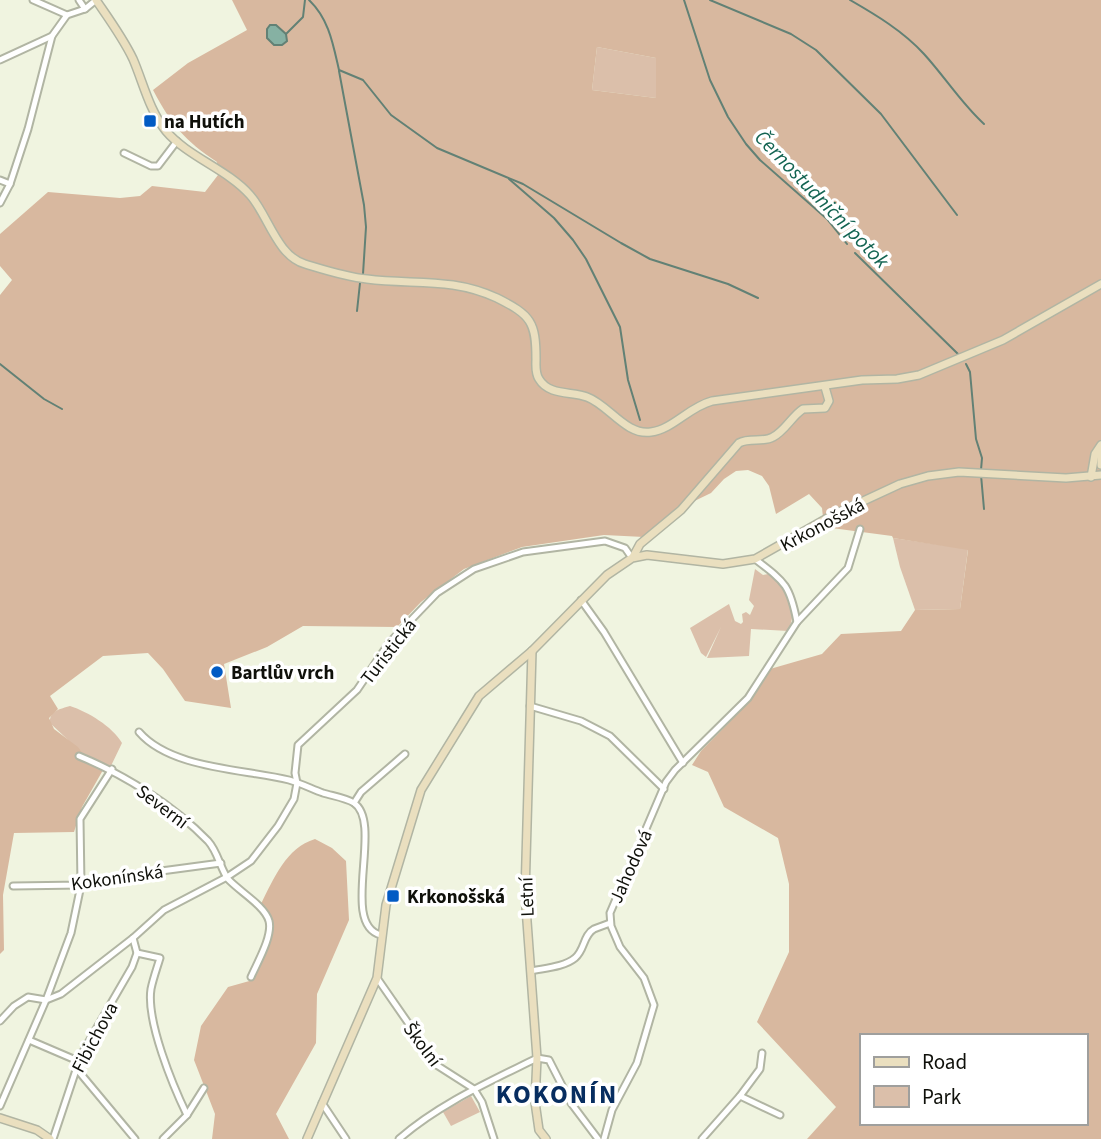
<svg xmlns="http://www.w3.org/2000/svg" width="1101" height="1139" font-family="'Source Sans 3',sans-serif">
<rect width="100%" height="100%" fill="#f0f4e0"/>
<g fill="#dbbfaa">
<polygon points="597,47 656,58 656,98 592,90"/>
<polygon points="893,538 968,549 960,609 915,610 900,567"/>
<path d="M755 569 763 575 768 574C788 585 799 609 788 631L751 629 749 656 707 658 721 627 706 657 701 653 690 628 729 604 735 621 741 624 743 622 742 614 746 612 750 615 754 606 749 600Z"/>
<path d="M70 706C88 712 112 726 122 743L110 768 83 754 50 723C49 711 60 709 70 706Z"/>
<polygon points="471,1096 480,1112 451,1126 443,1112"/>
</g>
<g fill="#d8b89f" fill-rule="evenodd">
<path d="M232 0H1101V1139H807L836 1107 757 1022 789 952V884L778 838 724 807 708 772 692 765 701 751 751 700 770 669 822 654 841 634 901 631 915 610 960 609 968 550 893 538 892 536 824 527 822 508 809 494 776 514 769 486 762 476 748 470 736 471 724 479 711 493 680 508 644 537 604 535 522 547 464 569 421 602 397 627 303 626 267 647 224 664 231 708 185 701 163 669 148 653 103 656 50 696 58 709 49 718 54 729 78 747 83 754 105 763 103 770 82 807 74 832 14 833 3 895 4 950 0 954V295L12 280 0 266V234L48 192 120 198 140 196 152 186 205 192 218 175 217 162C185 141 171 124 153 90L188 63 247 30ZM597 47 656 58V98L592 90ZM861 1036H1085V1123H861Z"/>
<path d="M315 839 332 848 346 861 349 920 317 994 316 1043 276 1114 289 1139H212L215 1114 194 1060 201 1026 228 987 253 980 274 926 261 904C274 878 286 848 315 839Z"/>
</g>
<polygon fill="#86b1a3" stroke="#628175" stroke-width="2" points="270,25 276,25 286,34 287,41 282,45 274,45 267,38 267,29"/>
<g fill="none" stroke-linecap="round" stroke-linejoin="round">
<g stroke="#628175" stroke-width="2">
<path d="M309 0C329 19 333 44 339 70L363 80 391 115 437 148 523 184 621 243 650 259 728 284 758 298"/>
<polyline points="684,0 710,80 728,117 746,144 760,160 827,219 847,244"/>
<polyline points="710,0 791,34 816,50 881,114 957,215"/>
<path d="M850 0C876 15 903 31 924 54 945 77 961 103 984 124"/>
<polyline points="286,34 303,17 305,0"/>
<polyline points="339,71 364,205 366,227 363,274"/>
<polyline points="509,179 554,218 573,240 586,259 620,327 628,380 640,420"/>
<polyline points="855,253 958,354"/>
<polyline points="357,311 360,283"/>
<polyline points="0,364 44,399 62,409"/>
<polyline points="966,364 970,372 976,439 982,458 981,470"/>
<polyline points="981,475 984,509"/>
</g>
<g stroke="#b1b5a3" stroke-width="9">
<g id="street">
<polyline points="33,0 67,15"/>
<polyline points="79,0 85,9"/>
<polyline points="0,60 52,36"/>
<polyline points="124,153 151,166 158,166 177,141"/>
<polyline points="0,180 10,184"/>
<polyline points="0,203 10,184 28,129 52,36 67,15 85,9 96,0"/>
<path d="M755 559C785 582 790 585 797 622"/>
<polyline points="581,600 604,632 683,763"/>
<polyline points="530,706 581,721 610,736 664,789"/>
<path d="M139 732C171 769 244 769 289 780 300 783 312 789 323 793 333 796 346 798 354 803 384 823 339 925 381 935"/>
<path d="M79 756C125 775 173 805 208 841 218 852 220 868 228 879 239 891 265 906 269 921 273 936 257 963 251 977"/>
<polyline points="354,803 361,792 405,754"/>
<polyline points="13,886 81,885 124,876 221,863"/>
<path d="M137 953 160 958C157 968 153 979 151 989 146 1021 173 1086 187 1115"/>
<path d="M531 971C545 968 564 967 575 958 585 950 583 935 594 929 599 927 605 925 610 923"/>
<polyline points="377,978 438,1066 474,1089 482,1102 494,1139"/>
<polyline points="0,1021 14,1006 28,997 46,1000 61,994 133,938 164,910 227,877 251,861 278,826 294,799 297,783 295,773 298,745 357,690 389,643 437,593 474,569 523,552 605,541 625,548 632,558"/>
<polyline points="29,1040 78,1061"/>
<polyline points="75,1067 135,1139"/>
<polyline points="740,1096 760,1069 762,1053"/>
<polyline points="322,1103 346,1139"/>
<polyline points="0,1106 46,1000 71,933 81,885 80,819 112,769"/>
<polyline points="53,1139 81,1055 132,967 137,953 133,938"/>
<polyline points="163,1139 187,1115 204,1088"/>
<path d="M399 1139C439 1104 489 1082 537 1058L549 1060 571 1103 598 1139"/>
<polyline points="604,1139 612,1110 637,1063 654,1005 644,978 620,947 611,926 610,913 666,782 675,770 748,698 797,622 848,568 860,529"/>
<polyline points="702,1139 740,1096 780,1115"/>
</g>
</g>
<g stroke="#b1b5a3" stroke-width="10">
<g id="secondary">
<path d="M96 0C109 19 123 38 133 59 143 82 149 110 166 131 188 157 227 169 250 195 268 215 277 256 305 264 325 270 346 277 367 279 413 285 452 277 497 298 531 315 536 322 536 359 536 366 535 373 539 379 549 396 572 391 587 397 609 405 626 436 651 432 673 429 689 407 712 401L862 380 897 379 919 375 1003 340 1101 284"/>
<polyline points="1101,449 1101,465"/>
<polyline points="1091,477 1095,454 1101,445"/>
<path d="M633 557 640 544 681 510 739 443C750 437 763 443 773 437 785 431 792 416 803 409L825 408 829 401 825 387"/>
<polyline points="532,651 525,894 537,1058 535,1102 539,1130 546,1139"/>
<polyline points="0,1118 37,1130 50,1139"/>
<polyline points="307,1139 377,978 386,905 421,790 479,696 532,651 607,575 632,558 647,555 723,564 755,559 831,516 900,484 928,476 959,472 1066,478 1101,475"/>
</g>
</g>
<use href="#street" stroke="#fff" stroke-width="5"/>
<use href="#secondary" stroke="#eadfbf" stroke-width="7"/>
</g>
<g fill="#025bc4" stroke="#fff" stroke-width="2.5">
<rect x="143" y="114" width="14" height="14" rx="3.5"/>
<circle cx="217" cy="672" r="7"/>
<rect x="386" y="889" width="14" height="14" rx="3.5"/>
</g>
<g text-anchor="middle" stroke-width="7" stroke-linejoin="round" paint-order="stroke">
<g font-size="19" font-weight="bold" fill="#0f100a" stroke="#fff" text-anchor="start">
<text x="164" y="128">na Hutích</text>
<text x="231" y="679">Bartlův vrch</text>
<text x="407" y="903">Krkonošská</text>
</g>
<g font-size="19" fill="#0f100a" stroke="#fff">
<text transform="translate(822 524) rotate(-28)" y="7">Krkonošská</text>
<text transform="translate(388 651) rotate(-52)" y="7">Turistická</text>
<text transform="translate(163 806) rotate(37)" y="7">Severní</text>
<text transform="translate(630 866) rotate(-66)" y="7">Jahodová</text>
<text transform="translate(117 877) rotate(-8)" y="7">Kokonínská</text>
<text transform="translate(526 897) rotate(-92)" y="7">Letní</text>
<text transform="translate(94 1037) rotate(-62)" y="7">Fibichova</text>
<text transform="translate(423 1044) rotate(53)" y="7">Školní</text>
</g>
<g font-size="21" font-style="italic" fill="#136452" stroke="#fff">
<text transform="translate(822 199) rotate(46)" y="7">Černostudniční potok</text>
</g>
<g font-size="26" font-weight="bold" letter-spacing="2" fill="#072d60" stroke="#fff">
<text x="557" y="1103">KOKONÍN</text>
</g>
</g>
<rect x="860" y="1034" width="228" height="91" fill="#ffffff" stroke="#9f9f9d" stroke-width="2"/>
<rect x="874" y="1057" width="35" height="10" fill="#eadfbf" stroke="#9f9f9d" stroke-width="2"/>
<text x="922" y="1069" font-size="21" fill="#0f100a">Road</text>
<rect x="874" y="1086" width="35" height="21" fill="#dbbfaa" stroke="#9f9f9d" stroke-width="2"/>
<text x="922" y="1104" font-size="21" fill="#0f100a">Park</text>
</svg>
